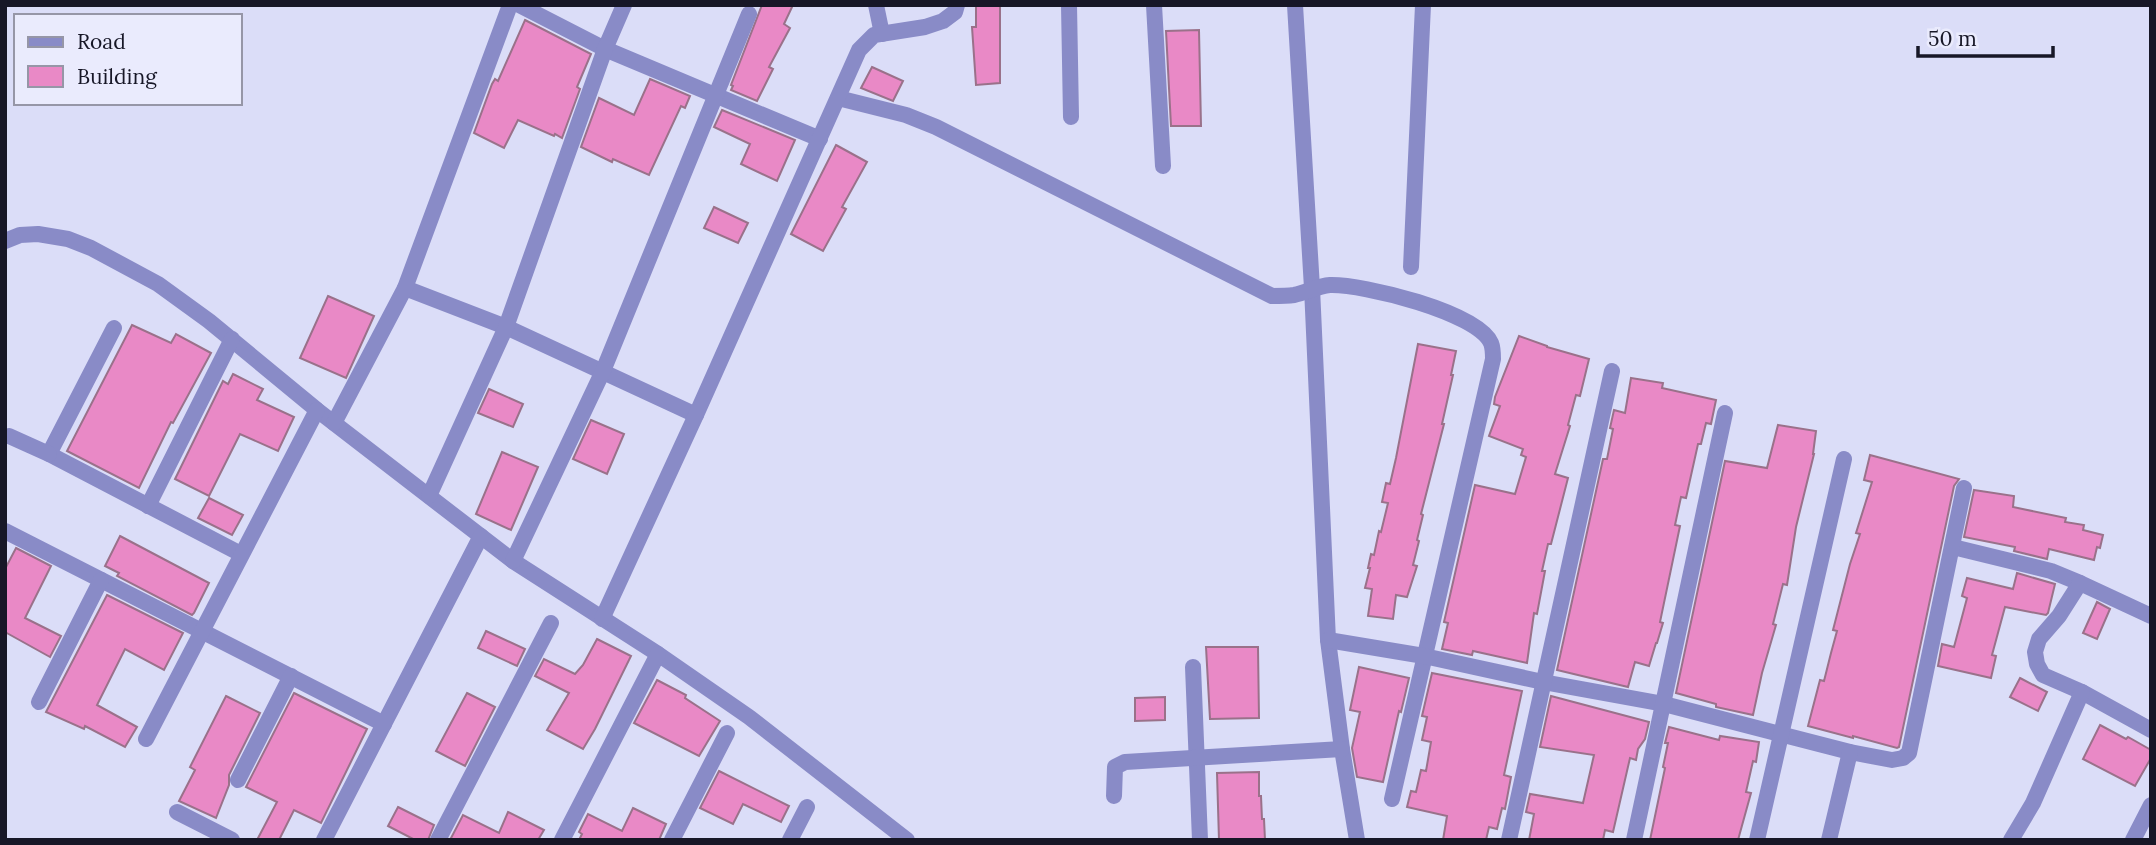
<svg xmlns="http://www.w3.org/2000/svg" width="2156" height="845" font-family="Lora,serif">
<rect width="100%" height="100%" fill="#dbddf8"/>
<g fill="#e989c6" stroke="#9a718a" stroke-width="2">
<polygon points="762,5 793,5 784,24 790,28 769,67 773,69 757,101 731,90 733,86 731,85"/>
<polygon points="976,5 1000,5 1000,83 976,85 972,27 976,27"/>
<polygon points="525,20 591,54 577,87 580,89 562,138 555,134 554,136 518,120 504,148 474,133 492,84 495,79 498,81"/>
<polygon points="1199,30 1201,126 1171,126 1166,31"/>
<polygon points="872,67 903,81 893,101 861,88"/>
<polygon points="650,79 690,96 685,108 681,106 649,175 613,159 612,162 581,147 599,98 634,115"/>
<polygon points="722,110 795,140 777,181 741,164 750,144 714,127"/>
<polygon points="836,145 867,162 842,207 846,209 823,251 791,234"/>
<polygon points="714,207 748,223 738,243 704,228"/>
<polygon points="328,296 374,316 346,378 300,358"/>
<polygon points="132,325 171,343 176,334 211,353 173,423 171,422 139,488 67,451"/>
<polygon points="1519,336 1547,346 1547,347 1589,359 1580,396 1576,395 1568,425 1570,426 1555,474 1568,478 1551,544 1548,544 1542,571 1545,571 1537,614 1534,613 1527,663 1473,651 1472,655 1442,649 1448,623 1444,622 1475,485 1515,494 1526,457 1521,455 1523,449 1489,436 1500,406 1494,404 1495,397"/>
<polygon points="1418,344 1456,351 1451,375 1453,375 1442,424 1444,424 1421,514 1423,515 1417,540 1419,541 1413,565 1417,566 1407,597 1396,595 1393,619 1368,616 1372,589 1365,588 1370,568 1368,568 1371,554 1374,555 1379,531 1381,532 1388,503 1382,502 1386,483 1390,484 1396,458"/>
<polygon points="233,374 263,389 257,400 294,417 278,451 240,434 209,496 175,479 223,381 228,384"/>
<polygon points="1631,378 1663,383 1662,388 1716,400 1711,424 1706,423 1701,444 1698,444 1686,498 1681,497 1675,525 1680,526 1660,622 1663,623 1657,643 1656,643 1649,666 1635,662 1628,687 1557,670 1603,459 1607,459 1613,429 1610,428 1614,410 1625,413"/>
<polygon points="489,389 523,404 513,427 478,413"/>
<polygon points="591,420 624,434 607,474 573,459"/>
<polygon points="1778,425 1816,431 1813,454 1814,454 1796,527 1787,585 1783,584 1773,624 1776,625 1762,673 1753,715 1716,707 1716,704 1676,693 1725,461 1767,468"/>
<polygon points="502,452 538,467 511,530 476,514"/>
<polygon points="1870,455 1959,479 1954,486 1899,747 1897,748 1853,736 1853,738 1808,726 1820,680 1824,681 1831,653 1837,631 1833,630 1850,564 1860,534 1856,533 1872,482 1864,480"/>
<polygon points="1974,490 2014,496 2013,507 2066,518 2065,522 2084,525 2083,530 2103,535 2100,548 2097,547 2094,560 2049,549 2047,559 2014,551 2015,547 1964,537"/>
<polygon points="209,498 243,515 232,535 198,518"/>
<polygon points="120,536 209,583 194,613 192,615 117,576 119,573 105,566"/>
<polygon points="16,548 51,566 25,618 61,636 50,657 5,632 5,569"/>
<polygon points="2017,573 2055,584 2048,613 2046,615 2005,607 1992,655 1996,656 1991,678 1938,666 1942,644 1954,647 1967,598 1962,596 1967,578 2013,589"/>
<polygon points="107,595 183,633 164,670 125,649 97,705 137,727 125,747 85,726 84,729 46,712"/>
<polygon points="2097,602 2110,609 2097,639 2083,633"/>
<polygon points="486,631 525,649 517,666 478,648"/>
<polygon points="597,639 631,656 595,729 583,749 547,730 569,693 535,676 544,659 575,674 583,665"/>
<polygon points="1206,647 1258,647 1259,718 1210,719"/>
<polygon points="1359,667 1409,678 1401,712 1399,711 1383,782 1357,777 1352,748 1360,712 1350,710"/>
<polygon points="1432,673 1522,691 1504,775 1511,777 1505,809 1502,808 1497,829 1489,827 1486,840 1443,840 1447,816 1407,807 1411,791 1416,792 1421,770 1426,771 1431,742 1422,740 1427,717 1422,716"/>
<polygon points="2020,678 2047,692 2038,711 2010,697"/>
<polygon points="657,680 686,695 685,698 720,721 699,756 634,723"/>
<polygon points="294,693 367,729 321,823 294,810 279,840 257,840 277,802 246,787"/>
<polygon points="467,693 495,707 465,766 436,751"/>
<polygon points="226,696 260,713 229,775 229,785 216,818 179,801 195,770 190,767"/>
<polygon points="1551,696 1649,722 1645,739 1638,749 1636,760 1630,758 1613,832 1605,830 1603,840 1529,840 1534,814 1526,812 1530,794 1583,803 1594,755 1540,747"/>
<polygon points="1165,697 1165,720 1135,721 1135,698"/>
<polygon points="2100,725 2126,739 2128,737 2151,750 2151,758 2135,786 2083,759"/>
<polygon points="1669,727 1719,740 1720,736 1759,742 1756,762 1753,761 1746,792 1751,793 1738,840 1650,840 1665,768 1663,767 1668,743 1665,743"/>
<polygon points="719,771 789,806 781,822 743,804 733,824 700,808"/>
<polygon points="1259,772 1259,796 1261,796 1262,819 1264,819 1265,840 1219,840 1217,773"/>
<polygon points="398,807 434,825 428,840 415,840 388,826"/>
<polygon points="633,808 666,824 659,840 579,840 582,834 579,832 588,814 622,831"/>
<polygon points="508,812 544,830 538,840 450,840 463,815 499,833"/>
</g>
<g fill="none" stroke-linecap="round" stroke-linejoin="round">
<g stroke="#898bc7" stroke-width="16">
<polyline points="519,5 605,49 820,139"/>
<polyline points="876,5 882,34"/>
<polyline points="1069,5 1071,117"/>
<polyline points="1154,5 1163,166"/>
<polyline points="1295,5 1312,288 1328,640 1342,749 1357,840"/>
<path d="M838 98 906 115 936 127 1272 296C1279 296 1287 296 1294 295 1306 293 1317 286 1330 285 1363 284 1477 312 1491 343 1493 348 1493 354 1493 359L1392 799"/>
<polyline points="5,241 20,235 38,234 68,239 91,248 158,284 209,321 317,410 513,561 658,654 749,717 907,840"/>
<polyline points="1411,267 1423,5"/>
<polyline points="405,288 506,327 696,415"/>
<polyline points="114,328 49,454 241,554"/>
<polyline points="334,423 405,288 510,5"/>
<polyline points="9,436 49,454"/>
<polyline points="429,496 506,327 605,49 624,5"/>
<polyline points="148,506 232,339"/>
<polyline points="5,531 384,724"/>
<polyline points="1953,547 2051,571 2080,583"/>
<polyline points="513,561 603,371 749,14"/>
<polyline points="2151,616 2080,583 2059,616 2039,639 2035,652 2037,664 2043,675 2082,692 2151,730"/>
<polyline points="602,619 696,415 859,50 874,35 925,27 943,21 955,12 957,5"/>
<polyline points="1328,640 1424,656 1543,682 1664,704 1850,752 1892,760 1903,758 1909,753 1964,488"/>
<polyline points="1193,667 1200,840"/>
<polyline points="39,702 101,580"/>
<polyline points="146,739 317,410"/>
<polyline points="238,780 291,676"/>
<polyline points="1114,796 1115,767 1125,762 1342,749"/>
<polyline points="177,812 232,840"/>
<polyline points="324,840 481,536"/>
<polyline points="438,840 551,623"/>
<polyline points="562,840 658,654"/>
<polyline points="672,840 727,733"/>
<polyline points="790,840 807,807"/>
<polyline points="1509,840 1612,371"/>
<polyline points="1634,840 1725,413"/>
<polyline points="1757,840 1844,459"/>
<polyline points="1829,840 1850,752"/>
<polyline points="2011,840 2033,803 2082,692"/>
<polyline points="2133,840 2151,805"/>
</g>
</g>
<rect width="2156" height="845" fill="none" stroke="#171727" stroke-width="14"/>
<rect x="14" y="14" width="228" height="91" fill="#eaebfd" stroke="#9696a7" stroke-width="2"/>
<rect x="28" y="37" width="35" height="10" fill="#898bc7" stroke="#9696a7" stroke-width="2"/>
<text x="77" y="49" font-size="21" fill="#171727">Road</text>
<rect x="28" y="66" width="35" height="21" fill="#e989c6" stroke="#9696a7" stroke-width="2"/>
<text x="77" y="84" font-size="21" fill="#171727">Building</text>
<path d="M1918 46v10h135v-10" fill="none" stroke="#171727" stroke-width="3.5"/>
<text x="1928" y="46" font-size="21" fill="#171727" stroke="#eaebfd" stroke-width="5" paint-order="stroke">50 m</text>
</svg>
